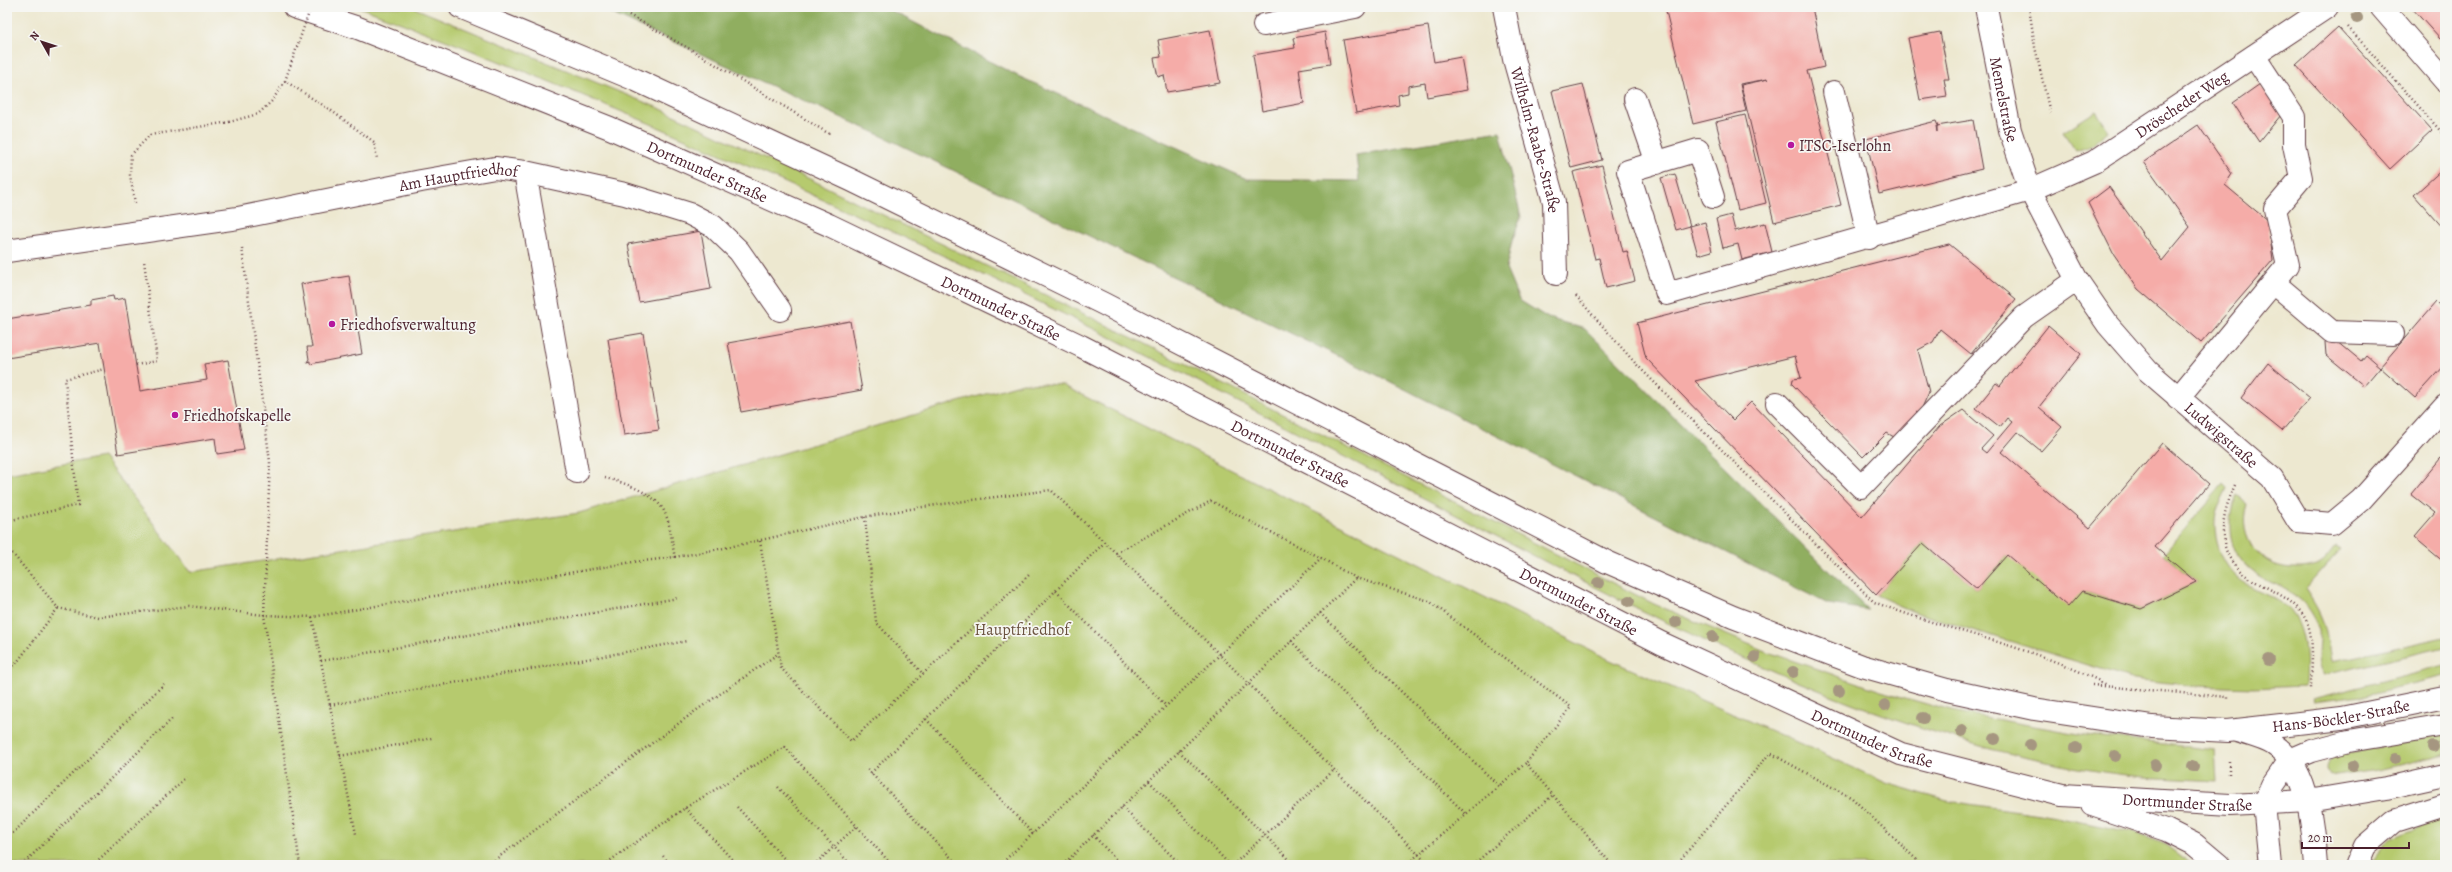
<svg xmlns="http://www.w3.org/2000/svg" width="2452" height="872" font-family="Alegreya,serif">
<rect width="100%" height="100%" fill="#f6f6f2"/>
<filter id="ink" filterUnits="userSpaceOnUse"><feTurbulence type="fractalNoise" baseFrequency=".025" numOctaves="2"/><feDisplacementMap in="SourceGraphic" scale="8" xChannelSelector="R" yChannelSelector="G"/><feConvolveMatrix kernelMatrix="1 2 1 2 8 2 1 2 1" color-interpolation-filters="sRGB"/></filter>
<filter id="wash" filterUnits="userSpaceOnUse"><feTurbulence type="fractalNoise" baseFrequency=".012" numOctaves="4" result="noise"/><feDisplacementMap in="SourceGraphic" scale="16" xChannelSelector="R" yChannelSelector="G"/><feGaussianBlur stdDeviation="0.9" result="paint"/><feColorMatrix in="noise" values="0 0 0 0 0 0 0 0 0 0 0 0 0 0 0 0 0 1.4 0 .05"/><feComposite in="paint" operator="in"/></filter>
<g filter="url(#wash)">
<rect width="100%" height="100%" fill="#ede8d0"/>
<g fill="#b6ca6e" stroke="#80744c">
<path d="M359 7H412L661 109 814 181 1141 342 1654 604 1765 651 1881 691 1951 711 2078 734 2215 750 2217 781C2187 779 2156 779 2126 775 2069 768 2011 756 1957 739 1781 686 1618 600 1456 515 1345 457 1234 399 1122 343 873 218 620 105 359 7Z"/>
<polygon points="2096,111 2109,131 2091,146 2076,151 2063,132"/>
<polygon points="1023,383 1062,385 1610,660 1826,755 1886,783 1947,801 2040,814 2136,833 2168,846 2193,865 7,865 7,474 103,457 190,572 579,513"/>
<path d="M2223 484 2227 488C2224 496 2218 505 2216 513 2211 538 2223 570 2245 583 2262 594 2284 598 2295 617 2307 638 2306 663 2305 686L2253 688 2194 686 2134 679 1914 612 1876 595 1923 543 1977 589 2007 555 2082 591 2141 609 2196 582 2164 554Z"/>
<path d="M2237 496 2247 504C2236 539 2261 570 2298 568 2305 568 2316 566 2322 562 2327 558 2332 551 2336 546L2341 549 2305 589C2325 618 2326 628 2331 662L2445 637V647L2324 675C2314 663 2320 646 2319 631 2318 625 2312 615 2308 609 2295 589 2279 588 2261 577 2231 561 2222 526 2237 496Z"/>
<polygon points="2445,665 2445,676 2361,696 2313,702 2312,699"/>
<path d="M2445 732V754L2378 770 2336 776C2322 774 2324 761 2335 755L2403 743Z"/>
<polygon points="2445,817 2445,865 2369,865 2390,839"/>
</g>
<polygon fill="#90ae61" stroke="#6d6646" points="597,7 884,7 1018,76 1247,179 1359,181 1356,155 1500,131 1521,217 1512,241 1506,269 1519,300 1548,318 1585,329 1868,610 1828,604 1373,373 880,135"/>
<g id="blocks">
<g fill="#f5aca8">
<polygon points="1665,7 1812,7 1824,67 1807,71 1841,205 1774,222 1741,85 1768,79 1740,84 1746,111 1693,124"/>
<polygon points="2411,7 2445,7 2445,34 2440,39"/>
<polygon points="1428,26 1434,62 1461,57 1467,90 1427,97 1425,83 1408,86 1408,93 1398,95 1399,105 1356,113 1343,40"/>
<polygon points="2338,27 2432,130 2390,169 2296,65"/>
<polygon points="1210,30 1220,83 1167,92 1164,75 1158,77 1154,58 1161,57 1158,40"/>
<polygon points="1325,32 1330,64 1299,69 1304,103 1262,111 1253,55 1295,48 1293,38"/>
<polygon points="1940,32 1949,79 1944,79 1947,96 1920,100 1908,38"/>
<polygon points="1583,84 1602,160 1571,168 1552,91"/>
<polygon points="2260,84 2281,115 2259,142 2233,103"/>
<polygon points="1745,115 1766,203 1738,210 1716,122"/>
<polygon points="1973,120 1982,169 1879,194 1866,139 1936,121 1938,126 1936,126 1937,132 1937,126"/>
<polygon points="2198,125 2232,174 2225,185 2268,221 2273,260 2201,343 2138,289 2113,253 2088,203 2109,187 2162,261 2190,227 2144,162"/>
<polygon points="1602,165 1623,252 1627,251 1635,281 1606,288 1599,258 1595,259 1573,172"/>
<polygon points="2445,167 2445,230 2414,195"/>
<polygon points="1675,174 1690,226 1676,230 1661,178"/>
<polygon points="1731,215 1735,231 1765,223 1772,252 1742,260 1738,244 1723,248 1716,219"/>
<polygon points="1705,222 1712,251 1698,255 1690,226"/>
<polygon points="701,231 711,289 639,302 628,244"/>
<polygon points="1949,244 2016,299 1971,354 1940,329 1933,342 1918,350 1929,392 1920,412 1894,437 1887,433 1863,457 1792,384 1793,379 1801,378 1795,356 1695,381 1733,420 1751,402 1862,517 1940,426 1963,410 1993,436 1981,449 1986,453 2012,422 2007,418 2000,427 1976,408 1996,383 2000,386 2048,326 2081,354 2039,407 2062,427 2041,451 2018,432 2001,452 2090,528 2162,443 2209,484 2155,547 2196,582 2141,609 2082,591 2068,607 2007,555 1977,589 1923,543 1876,595 1646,358 1637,323"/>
<polygon points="349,276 362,354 310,364 310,361 307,362 309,359 307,347 312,347 301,284"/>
<polygon points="113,296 114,300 125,298 140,391 207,380 204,364 228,360 244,450 217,454 215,438 118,454 100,343 7,358 7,319 91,305 91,300"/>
<polygon points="2436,302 2445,311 2445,365 2415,398 2380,367"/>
<polygon points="850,321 862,390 741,412 728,343"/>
<polygon points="643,333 659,430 624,435 608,339"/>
<polygon points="2331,336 2361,361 2366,355 2380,367 2364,386 2326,355 2325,342"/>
<polygon points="2268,363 2310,398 2282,431 2241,398"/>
<polygon points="2445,453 2445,563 2414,537 2435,513 2411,494"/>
</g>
</g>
</g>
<g filter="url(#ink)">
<use href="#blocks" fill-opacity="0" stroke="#623d44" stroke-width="1"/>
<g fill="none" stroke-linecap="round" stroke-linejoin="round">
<g stroke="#623d44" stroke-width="24">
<g id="minor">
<path id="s1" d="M1504 7 1514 59 1554 202 1556 274"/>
<path id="s2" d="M1986 7 2010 130 2030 190 2077 280 2108 325 2148 371 2272 478 2298 521 2332 524 2361 500 2445 406"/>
<polyline points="2381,7 2445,81"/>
<polyline points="1264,25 1355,7"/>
<polyline points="1834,92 1869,238"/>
<polyline points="1635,99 1657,163"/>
<polyline points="525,172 625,194 690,214 713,226 739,251 780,310"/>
<path id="s3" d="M1713 197 1698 150 1628 171 1667 294 2030 190 2094 162 2327 7"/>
<path id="s4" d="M7 251 238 218 421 181 495 168 525 172 577 472"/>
<polyline points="2274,283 2332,332 2393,334"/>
<polyline points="2178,398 2288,265 2275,209 2301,178 2294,145 2294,117 2254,56"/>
<polyline points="1777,403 1861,487 2024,317 2077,280"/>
</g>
</g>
<g stroke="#623d44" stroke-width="24">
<g id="major">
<path id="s5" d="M294 7 358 28 610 128 829 225 1081 346 1661 643 1901 754 2062 795 2230 805 2308 801 2386 788 2445 775"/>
<path id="s6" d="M460 7 636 80 851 180 1102 303 1607 562 1733 617 1862 666 1947 690 2034 709 2152 727 2228 731 2342 718 2445 697"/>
<path d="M2238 731C2249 735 2263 738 2273 744 2310 769 2312 824 2316 865"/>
<polyline points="2092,805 2166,830 2194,844 2219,865"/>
<polyline points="2270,865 2264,804 2272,786 2290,760 2311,751 2349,741 2445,725"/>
<polyline points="2357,865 2365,846 2394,821 2445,805"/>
</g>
</g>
<g stroke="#623d44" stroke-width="2.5" stroke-dasharray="1 3" stroke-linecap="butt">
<polyline points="615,7 695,52 831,135"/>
<polyline points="2029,7 2035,47 2050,113"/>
<polyline points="2348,27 2445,136"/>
<polyline points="135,203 130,175 131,155 150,135 229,122 258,114 272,101 285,81 329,109 374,142 377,159"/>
<polyline points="242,248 270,462 264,615 300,865"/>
<path d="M1576 296 1636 364 1874 602C1950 632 2034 646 2107 685"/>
<polyline points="136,365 157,361 144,261"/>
<path d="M605 478C624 482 657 494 665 513 671 526 672 544 675 558"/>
<path d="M2235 485C2217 524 2215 561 2258 583 2277 593 2298 602 2307 622 2315 642 2311 668 2311 689"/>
<polyline points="865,517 876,622 923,674"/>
<polyline points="7,521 78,505 65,379 104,369"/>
<polyline points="760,541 781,668 851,741 1030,574"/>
<polyline points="7,547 58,608 15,665 7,673"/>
<polyline points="1116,553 1211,501 1321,558 1356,578 1429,601 1571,707 1526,763"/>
<polyline points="1056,591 1166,706"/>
<path d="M58 608 98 617 189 606 264 615 312 617 633 562C712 555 788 532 865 517 926 505 989 498 1051 490L1206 641 1429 865"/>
<polyline points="1320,613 1499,786"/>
<polyline points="312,617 356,834"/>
<polyline points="1291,641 1466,814"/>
<polyline points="321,661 678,598"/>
<polyline points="2092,685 2227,697 2227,700"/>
<polyline points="330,705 687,641"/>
<polyline points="926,719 1033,834"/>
<polyline points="1179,751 1295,865"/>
<polyline points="340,756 432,738"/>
<polyline points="2229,761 2229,774"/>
<polyline points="867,769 958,865"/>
<polyline points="871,773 1104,543"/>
<polyline points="1149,781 1230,865"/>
<polyline points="778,787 851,865"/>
<polyline points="737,807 790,865"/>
<polyline points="1122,807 1181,865"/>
<polyline points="685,808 737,865"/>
<polyline points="1093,835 1121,865"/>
<polyline points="7,839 164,684"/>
<polyline points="663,856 671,865"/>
<polyline points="22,865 172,719"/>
<polyline points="93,865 186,777"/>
<polyline points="488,865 694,712 779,653"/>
<polyline points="604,865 685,808 785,747 892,865"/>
<polyline points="814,865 857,826"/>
<polyline points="1000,865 1321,558"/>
<polyline points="1063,865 1356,578"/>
<polyline points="1233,865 1334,770"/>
<polyline points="1406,865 1526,763 1612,865"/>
<polyline points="1473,865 1553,795"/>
<polyline points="1676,865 1770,753 1852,798 1922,865"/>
</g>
<use href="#minor" stroke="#fff" stroke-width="22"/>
<use href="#major" stroke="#fff" stroke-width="22"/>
<polyline stroke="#623d44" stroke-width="2.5" stroke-dasharray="1 3" stroke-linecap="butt" points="285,81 311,7"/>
</g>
<g fill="#a59680">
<circle cx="2357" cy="18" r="6"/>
<circle cx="1598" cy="583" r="6"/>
<circle cx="1629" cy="601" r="6"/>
<circle cx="1676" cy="622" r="6"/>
<circle cx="1713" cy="637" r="6"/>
<circle cx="1755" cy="657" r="6"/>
<circle cx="2269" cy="660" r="6"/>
<circle cx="1793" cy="672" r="6"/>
<circle cx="1839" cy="691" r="6"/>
<circle cx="1885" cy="705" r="6"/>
<circle cx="1923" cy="718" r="6"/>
<circle cx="1962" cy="731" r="6"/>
<circle cx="1995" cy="739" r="6"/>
<circle cx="2030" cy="745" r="6"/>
<circle cx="2433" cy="747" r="6"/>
<circle cx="2076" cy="748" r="6"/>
<circle cx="2115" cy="756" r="6"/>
<circle cx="2395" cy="759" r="6"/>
<circle cx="2155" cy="765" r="6"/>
<circle cx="2193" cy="766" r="6"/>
<circle cx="2353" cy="766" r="6"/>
</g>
</g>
<g fill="#b5179e" stroke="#f6f6f2" stroke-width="1.5">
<circle cx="1791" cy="145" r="4"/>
<circle cx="332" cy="324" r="4"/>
<circle cx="175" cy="415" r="4"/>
</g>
<g text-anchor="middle" stroke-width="3.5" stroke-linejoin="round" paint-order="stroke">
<g font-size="16" fill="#4a1f2b" stroke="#f6f6f2">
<text dy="6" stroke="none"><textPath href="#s2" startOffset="94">Memelstraße</textPath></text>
<text dy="6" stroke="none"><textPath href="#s3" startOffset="804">Dröscheder Weg</textPath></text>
<text dy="6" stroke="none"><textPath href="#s1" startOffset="137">Wilhelm-Raabe-Straße</textPath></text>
<text dy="6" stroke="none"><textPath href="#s5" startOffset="445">Dortmunder Straße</textPath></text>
<text dy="6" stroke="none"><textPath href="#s4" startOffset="458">Am Hauptfriedhof</textPath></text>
<text dy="6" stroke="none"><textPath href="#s5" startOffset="769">Dortmunder Straße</textPath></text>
<text dy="6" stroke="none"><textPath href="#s2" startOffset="503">Ludwigstraße</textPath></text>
<text dy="6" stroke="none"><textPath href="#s5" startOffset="1093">Dortmunder Straße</textPath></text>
<text dy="6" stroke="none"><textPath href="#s5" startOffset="1417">Dortmunder Straße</textPath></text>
<text dy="6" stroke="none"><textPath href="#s6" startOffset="2037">Hans-Böckler-Straße</textPath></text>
<text dy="6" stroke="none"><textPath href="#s5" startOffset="1741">Dortmunder Straße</textPath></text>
<text dy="6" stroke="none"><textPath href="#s5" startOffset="2065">Dortmunder Straße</textPath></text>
</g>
<g font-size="16" fill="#4a1f2b" stroke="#f6f6f2" text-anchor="start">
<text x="1799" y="151">ITSC-Iserlohn</text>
<text x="340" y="330">Friedhofsverwaltung</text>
<text x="183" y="421">Friedhofskapelle</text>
</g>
<g font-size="16" fill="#6a523f" stroke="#f6f6f2">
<text x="1022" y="635">Hauptfriedhof</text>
</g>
</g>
<rect width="2452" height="872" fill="none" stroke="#f6f6f2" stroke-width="24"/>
<g transform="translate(42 42) rotate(309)" stroke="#f6f6f2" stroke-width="3" paint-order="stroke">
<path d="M0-3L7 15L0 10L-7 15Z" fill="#4a1f2b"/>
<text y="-6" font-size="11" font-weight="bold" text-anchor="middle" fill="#4a1f2b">N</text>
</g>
<path d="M2302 842v6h107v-6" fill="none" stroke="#4a1f2b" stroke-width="2"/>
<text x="2308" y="842" font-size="12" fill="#4a1f2b" stroke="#f6f6f2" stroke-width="3" paint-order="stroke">20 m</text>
</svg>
